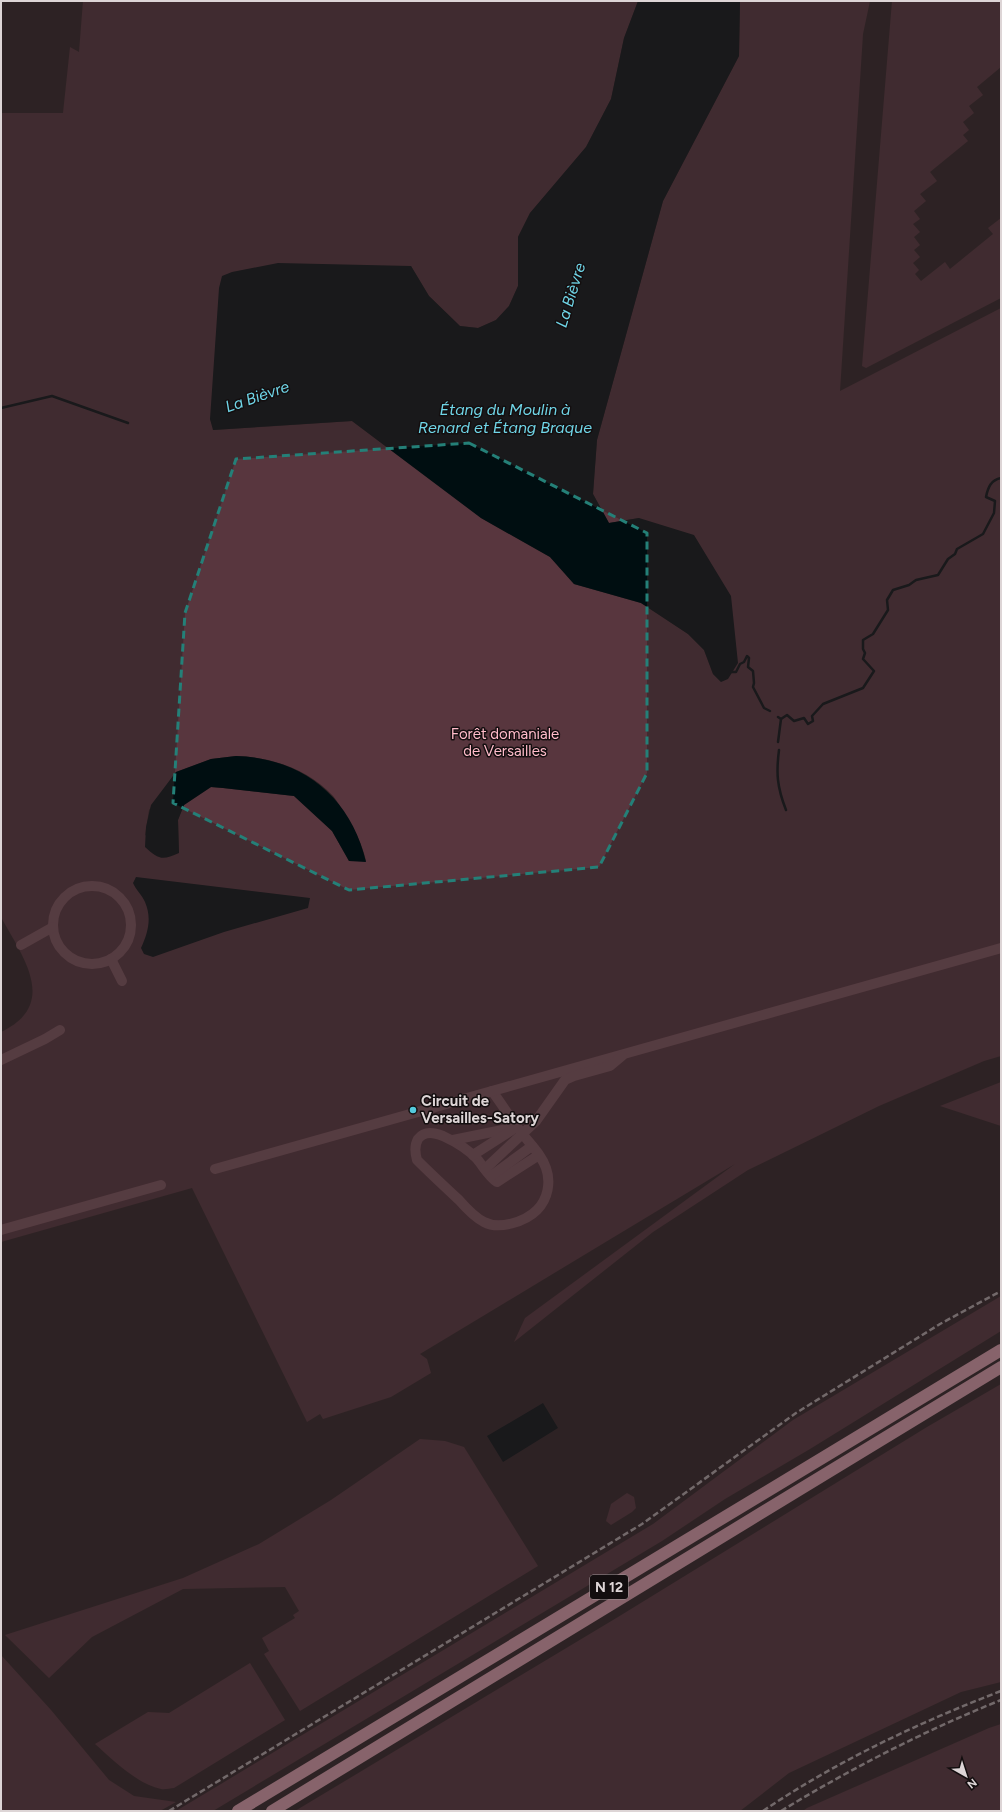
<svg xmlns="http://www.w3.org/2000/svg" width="1002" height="1812" font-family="Figtree,sans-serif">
<rect width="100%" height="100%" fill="#2e2325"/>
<g fill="#58363e" fill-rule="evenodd">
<path d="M83 1H638L624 38 611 99 586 147 530 213 518 237V286L509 306 496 320 478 328 460 326 429 296 411 266 210 419 214 430 352 421 481 518 550 557 574 584 641 603 688 634 704 650 713 674 721 682 639 518 609 523 593 494 597 440 663 201 739 56 740 1H870L863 34 840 391 1001 308V1056L984 1061 879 1106 748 1170 653 1232 514 1342 525 1318 735 1164 420 1354 427 1359 431 1373 391 1397 323 1419 320 1414 307 1422 192 1188 1 1242V1032C60 1004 22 956 1 917V113H63L70 47 79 52ZM236 756C271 757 308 769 333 796 338 802 342 810 346 817 356 832 362 844 366 861H349L332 831 294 796 223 788 211 787 184 805 178 820 179 853 145 835 149 810 176 772 211 759Z"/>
<polygon points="892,1 1001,1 1001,67 977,87 983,95 969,106 974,113 963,122 969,130 963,135 968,141 930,172 937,181 920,194 926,201 914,211 920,219 913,224 920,232 914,237 920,245 914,250 920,257 913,263 919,270 915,274 921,281 945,262 950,269 993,234 988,228 1001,218 1001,298 866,368 862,366"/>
<polygon points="1001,1082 1001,1126 940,1106"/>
<polygon points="1001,1296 1001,1331 810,1449 725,1499 662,1541 213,1811 176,1811 653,1524 793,1420"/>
<polygon points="1001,1384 1001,1682 961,1692 789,1773 740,1811 295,1811 618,1617 927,1427"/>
<polygon points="420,1439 445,1441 464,1447 538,1566 300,1711 264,1654 269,1651 262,1638 295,1618 293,1615 299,1611 285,1587 183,1589 92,1637 49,1678 5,1635 183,1578 259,1544 331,1500"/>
<polygon points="627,1493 634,1497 636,1508 632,1512 611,1525 606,1521 611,1504"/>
<polygon points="1,1655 51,1710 109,1780 134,1796 176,1802 160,1811 1,1811"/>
<path d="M250 1663 285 1720 174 1788C170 1788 165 1790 161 1789 137 1784 113 1760 95 1744L148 1712 169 1713Z"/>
<polygon points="1001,1724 1001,1811 803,1811 807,1808 989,1728"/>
</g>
<g fill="#000e11">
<polygon points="638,1 740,1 739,56 663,201 597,440 593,494 609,523 639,518 694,535 731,596 738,663 728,679 721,682 713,674 704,650 688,634 641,603 574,584 550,557 481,518 352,421 213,430 210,419 219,288 222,276 232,272 278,263 411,266 429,296 460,326 478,328 496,320 509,306 518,286 518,237 530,213 586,147 611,99 624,38"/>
<path d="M236 756C302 758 351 797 366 862L349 861 332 831 294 796 223 788 211 787 184 805 178 820 179 853C162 861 158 859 145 847L146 827 151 805 176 772 211 759Z"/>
<path d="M136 877 310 898 308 908 224 932 153 957 144 954 141 948C148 933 152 918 145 902 142 895 136 890 133 883Z"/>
<polygon points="543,1403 558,1428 503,1462 487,1436"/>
</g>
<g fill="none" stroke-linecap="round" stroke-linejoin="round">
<g stroke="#000e11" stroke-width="2.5">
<polyline points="1,408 52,396 128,423"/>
<polyline points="730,672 736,672 740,664 744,662 747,656 749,658 748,667 753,671 754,683 753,687 764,708 770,711"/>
<path d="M778 717 781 719 787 715 794 721 804 718 808 724 813 721 812 716 823 704 863 688 874 671 863 659 865 653 863 649V640L873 634 888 610 887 600 893 590 909 585 916 580 938 575 948 559 955 554 957 549 983 534 994 513 995 501 986 497C988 487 991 480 1001 478"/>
<polyline points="778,742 781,719"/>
<path d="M779 750C776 773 777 787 786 810"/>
</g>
<g stroke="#865b65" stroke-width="10">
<circle cx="92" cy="925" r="39"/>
<polyline points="21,945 53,927"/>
<polyline points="111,959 122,981"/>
<polyline points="1,1060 45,1039 60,1030"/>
<path d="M492 1091C501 1103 509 1116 518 1128 527 1141 541 1153 546 1168 551 1182 548 1199 537 1210 525 1222 499 1230 484 1222 474 1217 466 1208 459 1200 445 1187 431 1174 417 1160 415 1153 414 1146 418 1139 425 1130 435 1133 443 1136 456 1142 467 1148 477 1159 483 1166 489 1177 497 1182L539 1155"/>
<polyline points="453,1140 517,1127"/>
<polyline points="473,1155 512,1130"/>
<polyline points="215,1169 1001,948"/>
<polyline points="485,1169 536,1121 565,1080 574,1076 610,1066 622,1056"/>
<polyline points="491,1176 532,1146"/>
<polyline points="1,1230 161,1185"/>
</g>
<g stroke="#f3b2c0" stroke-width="12">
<polyline points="238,1811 1001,1350"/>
<polyline points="272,1811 1001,1367"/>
</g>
<g stroke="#c6bebf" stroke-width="2.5" stroke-dasharray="6 3" stroke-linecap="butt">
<polyline points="169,1811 642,1524 796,1413 940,1324 1001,1291"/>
<path d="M763 1811C837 1761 918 1723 1001 1691"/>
<path d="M781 1811C852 1768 924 1731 1001 1700"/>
</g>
</g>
<path d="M0 0H1002V1812H0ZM469 443 647 533V773L599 867 349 890 173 803 185 613 236 459Z" fill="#2e2325" fill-opacity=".55" fill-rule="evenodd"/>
<path fill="none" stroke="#248078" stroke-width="3" stroke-dasharray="8 5" stroke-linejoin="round" d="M469 443 647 533V773L599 867 349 890 173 803 185 613 236 459Z"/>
<circle fill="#54cadd" stroke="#130e0f" stroke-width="1.5" cx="413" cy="1110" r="4"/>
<g text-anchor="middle" stroke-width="3" stroke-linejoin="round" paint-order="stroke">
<rect fill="#130e0f" stroke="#a0999a" stroke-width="1" x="590" y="1575" width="38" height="24" rx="3"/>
<g font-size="14" font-weight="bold" fill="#ddd5d6">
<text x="609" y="1592">N 12</text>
</g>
<g font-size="15" fill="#ffbcca" stroke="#130e0f">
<text x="505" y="739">Forêt domaniale<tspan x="505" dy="17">de Versailles</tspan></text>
</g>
<g font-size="15" font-weight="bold" fill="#ddd5d6" stroke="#130e0f" text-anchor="start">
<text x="421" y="1106">Circuit de<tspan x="421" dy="17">Versailles-Satory</tspan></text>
</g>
<g font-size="16" font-style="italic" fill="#70d6e8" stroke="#130e0f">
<text transform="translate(570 295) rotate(-73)" y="6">La Bièvre</text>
<text transform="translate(257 396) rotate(-19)" y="6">La Bièvre</text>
<text x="505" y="415">Étang du Moulin à<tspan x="505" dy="18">Renard et Étang Braque</tspan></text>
</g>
</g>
<rect width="1002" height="1812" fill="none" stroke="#ddd5d6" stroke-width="4"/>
<g transform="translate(966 1776) rotate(141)" stroke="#130e0f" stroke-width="3" paint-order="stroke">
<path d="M0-3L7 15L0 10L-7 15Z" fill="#ddd5d6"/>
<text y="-6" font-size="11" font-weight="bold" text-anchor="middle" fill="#ddd5d6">N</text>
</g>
</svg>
